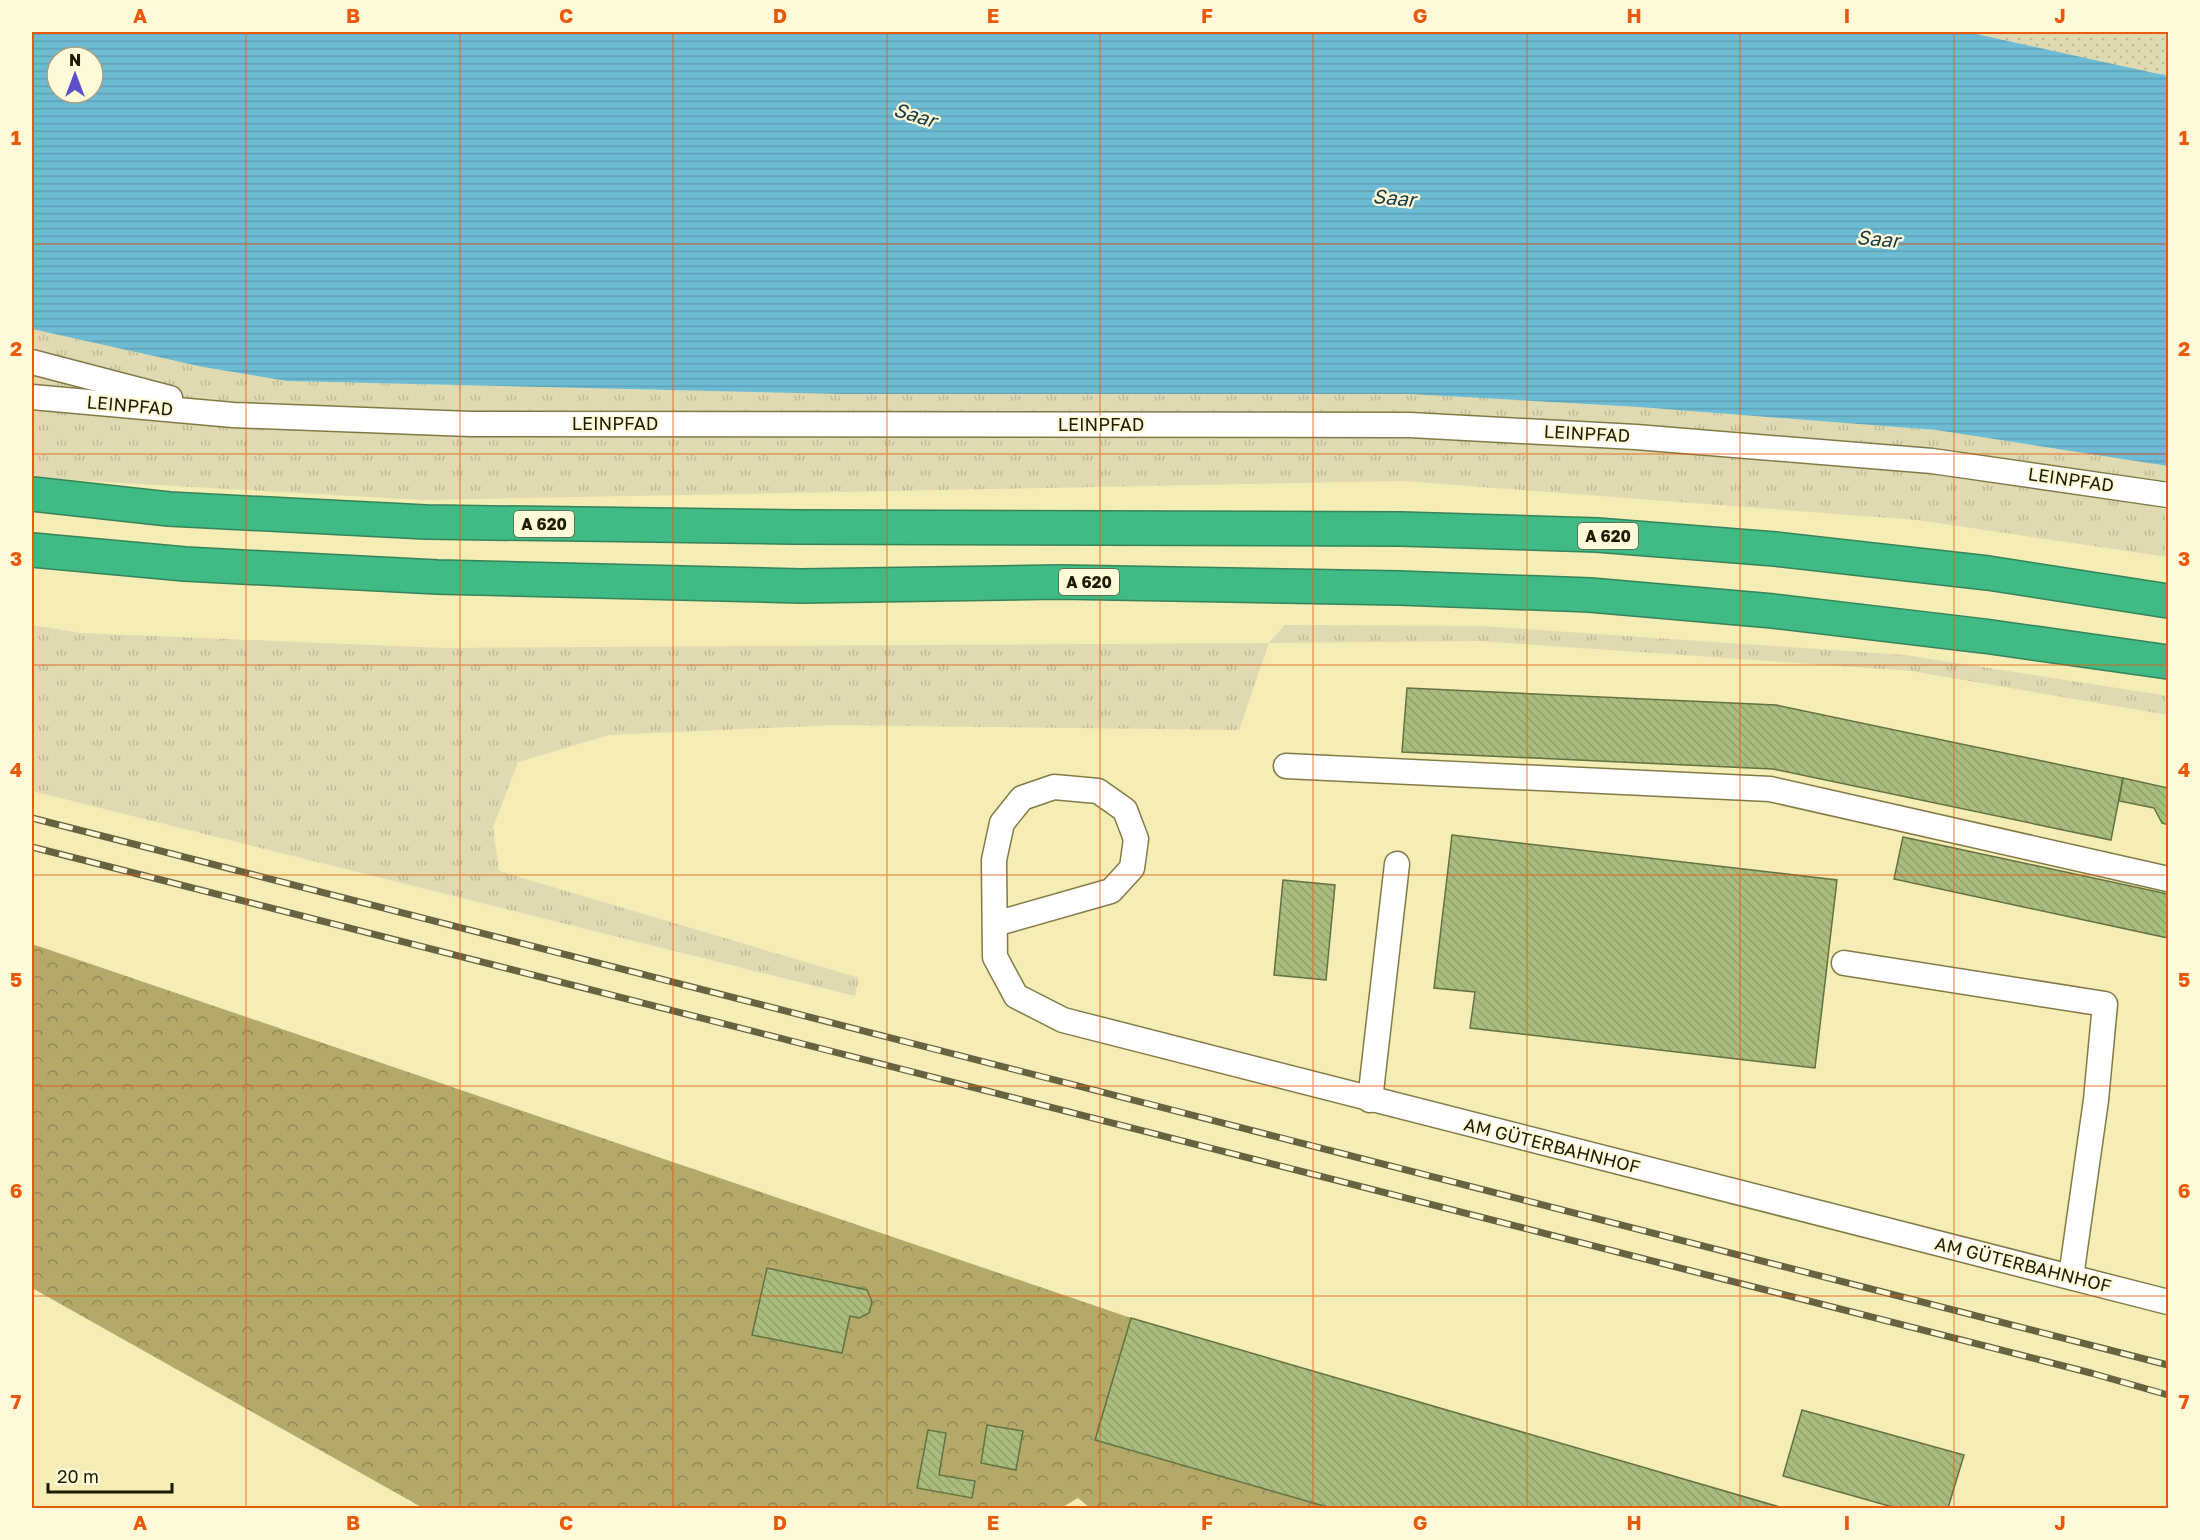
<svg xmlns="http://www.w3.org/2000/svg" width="2200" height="1540" font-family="'Golos Text',sans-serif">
<defs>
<pattern id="grass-tufts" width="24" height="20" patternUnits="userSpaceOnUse" patternTransform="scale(1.5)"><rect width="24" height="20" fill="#dfdab2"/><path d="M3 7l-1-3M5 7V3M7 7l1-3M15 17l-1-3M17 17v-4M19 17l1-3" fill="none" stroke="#bfba98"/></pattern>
<pattern id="forest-crowns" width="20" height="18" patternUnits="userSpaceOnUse" patternTransform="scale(1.5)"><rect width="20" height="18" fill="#b3aa6a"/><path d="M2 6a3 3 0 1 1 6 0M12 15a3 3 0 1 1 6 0" fill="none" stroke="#918a55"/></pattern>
<pattern id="park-dots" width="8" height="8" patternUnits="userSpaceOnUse" patternTransform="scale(1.5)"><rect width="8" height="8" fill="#dfdab2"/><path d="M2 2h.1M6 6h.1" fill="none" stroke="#bfba98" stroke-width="1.8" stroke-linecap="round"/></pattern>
<pattern id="water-rules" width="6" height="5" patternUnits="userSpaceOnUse" patternTransform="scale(1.5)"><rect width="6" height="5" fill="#6ebbd4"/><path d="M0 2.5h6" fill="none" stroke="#5fa0b4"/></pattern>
<pattern id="building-back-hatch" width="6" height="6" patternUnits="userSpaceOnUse" patternTransform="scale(1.5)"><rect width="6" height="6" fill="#abbc7f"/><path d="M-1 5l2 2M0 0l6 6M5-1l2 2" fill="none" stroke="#93a16c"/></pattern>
</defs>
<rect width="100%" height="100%" fill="#f4edb5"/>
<g fill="url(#grass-tufts)">
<polygon points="32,329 203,367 287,381 842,394 1410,394 1639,407 1936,430 2168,466 2168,557 1917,520 1403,481 423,500 32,478"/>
<polygon points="32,625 80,633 445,648 1269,643 1285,625 1482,626 1905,655 2168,696 2168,715 1911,671 1481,641 1269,643 1239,730 833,725 609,735 518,762 493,827 499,871 859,978 855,996 32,791"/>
</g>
<polygon fill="url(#forest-crowns)" points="32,944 1131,1318 1095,1440 1331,1508 1090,1508 1078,1498 1061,1508 423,1508 32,1288"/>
<polygon fill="url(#park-dots)" points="1967,32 2168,32 2168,76 1974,34"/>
<path fill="url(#water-rules)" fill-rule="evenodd" d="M32 32H1967L2168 76V466L1936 430 1639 407 1410 394H842L287 381 203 367 32 329ZM57 57H93V93H57Z"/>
<g fill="url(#building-back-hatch)" stroke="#647140" stroke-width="1.5">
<polygon points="1407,688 1776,705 2123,778 2111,840 1773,769 1402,752"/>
<polygon points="2123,778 2168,788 2168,825 2162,823 2154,808 2119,801"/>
<polygon points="1452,835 1837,880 1815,1068 1470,1028 1475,992 1434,988"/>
<polygon points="1903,837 2168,894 2168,938 1894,879"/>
<polygon points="1283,880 1335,885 1326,980 1274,975"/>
<polygon points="767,1268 867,1290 872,1302 869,1313 859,1318 850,1316 842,1353 752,1335"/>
<polygon points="1131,1318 1783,1508 1331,1508 1095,1440"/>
<polygon points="1802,1410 1964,1455 1948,1508 1896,1508 1783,1476"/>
<polygon points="987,1425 1023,1431 1016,1470 981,1463"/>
<polygon points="928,1430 946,1433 939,1475 975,1481 972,1498 917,1488"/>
</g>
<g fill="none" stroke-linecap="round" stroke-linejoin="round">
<g stroke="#827a46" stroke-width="27">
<g id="lane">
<polyline points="32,362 170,398"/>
<polyline points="32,397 233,415 470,424 1410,425 1636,437 1932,461 2168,495"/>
<polyline points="1286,766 1770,789 2168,879"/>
<polyline points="995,924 1111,891 1132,868 1136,839 1125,810 1098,791 1054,787 1022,798 1002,823 994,860 995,957 1016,996 1063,1020 2168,1302"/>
<polyline points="1844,963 2105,1004 2096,1100 2071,1277"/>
<polyline points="1370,1100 1397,864"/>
</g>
</g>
<g stroke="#358359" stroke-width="36">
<g id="highway">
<polyline points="32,494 169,509 426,522 795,527 1401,529 1597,535 1775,549 1988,573 2168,601"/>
<polyline points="32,550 185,564 437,577 801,586 1059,582 1399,588 1590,595 1773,611 1984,636 2168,662"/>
</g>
</g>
<use href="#lane" stroke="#fff" stroke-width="24"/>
<use href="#highway" stroke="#41bb86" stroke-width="33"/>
<g stroke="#676341" stroke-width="7">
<g id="rail">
<polyline points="32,818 2168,1365"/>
<polyline points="32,847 2091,1373 2168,1395"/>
</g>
</g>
<use href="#rail" stroke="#fef9d8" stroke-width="4.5" stroke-dasharray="14" stroke-linecap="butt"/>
</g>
<path fill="none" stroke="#e8590c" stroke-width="1.5" stroke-opacity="0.55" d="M246 32V1508M460 32V1508M673 32V1508M887 32V1508M1100 32V1508M1313 32V1508M1527 32V1508M1740 32V1508M1954 32V1508M32 244H2168M32 454H2168M32 665H2168M32 875H2168M32 1086H2168M32 1296H2168"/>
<g text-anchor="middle" stroke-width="4.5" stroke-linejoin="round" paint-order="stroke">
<g fill="#fef9d8" stroke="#615e44" stroke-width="1.5">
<rect x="514" y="511" width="60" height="26" rx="4.5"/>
<rect x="1578" y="523" width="60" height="26" rx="4.5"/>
<rect x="1059" y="569" width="60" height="26" rx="4.5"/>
</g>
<g font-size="16" font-weight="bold" fill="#1e1b05">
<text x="544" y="530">A 620</text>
<text x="1608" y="542">A 620</text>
<text x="1089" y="588">A 620</text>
</g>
<g font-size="18" fill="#1e1b05" stroke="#fef9d8">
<text transform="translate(130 406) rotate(5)" y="6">LEINPFAD</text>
<text x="615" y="430">LEINPFAD</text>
<text x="1101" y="431">LEINPFAD</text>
<text transform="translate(1587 434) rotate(3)" y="6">LEINPFAD</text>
<text transform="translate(2071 480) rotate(8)" y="6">LEINPFAD</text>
<text transform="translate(1552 1146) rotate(14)" y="6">AM GÜTERBAHNHOF</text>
<text transform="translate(2023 1265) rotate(14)" y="6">AM GÜTERBAHNHOF</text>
</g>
<g font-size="20" font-style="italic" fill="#163b46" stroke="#fef9d8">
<text transform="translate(915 115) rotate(17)" y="7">Saar</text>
<text transform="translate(1394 198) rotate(5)" y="7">Saar</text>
<text transform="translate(1878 239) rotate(5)" y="7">Saar</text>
</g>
</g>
<rect width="2200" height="1540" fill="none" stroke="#fef9d8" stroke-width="66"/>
<g transform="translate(75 75)"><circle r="28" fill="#fef9d8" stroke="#a4a084" stroke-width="1.5"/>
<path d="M0-4.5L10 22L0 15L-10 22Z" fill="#5a51c9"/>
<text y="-9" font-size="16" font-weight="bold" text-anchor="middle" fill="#1e1b05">N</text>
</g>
<path d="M48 1483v9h124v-9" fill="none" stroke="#1e1b05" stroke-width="3"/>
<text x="57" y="1483" font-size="18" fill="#1e1b05" stroke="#fef9d8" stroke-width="4.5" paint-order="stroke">20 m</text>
<rect x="33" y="33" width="2134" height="1474" fill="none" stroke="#e8590c" stroke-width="2"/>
<g font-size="20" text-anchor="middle" font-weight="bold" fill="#e8590c">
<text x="140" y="23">A</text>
<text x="353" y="23">B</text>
<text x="566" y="23">C</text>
<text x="780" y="23">D</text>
<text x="993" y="23">E</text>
<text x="1207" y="23">F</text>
<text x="1420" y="23">G</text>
<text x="1634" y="23">H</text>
<text x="1847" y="23">I</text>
<text x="2060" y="23">J</text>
<text x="16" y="145">1</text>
<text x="2184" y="145">1</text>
<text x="16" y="356">2</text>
<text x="2184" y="356">2</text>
<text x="16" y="566">3</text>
<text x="2184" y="566">3</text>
<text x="16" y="777">4</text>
<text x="2184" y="777">4</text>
<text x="16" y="987">5</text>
<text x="2184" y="987">5</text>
<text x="16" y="1198">6</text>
<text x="2184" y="1198">6</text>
<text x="16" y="1409">7</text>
<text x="2184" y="1409">7</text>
<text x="140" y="1530">A</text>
<text x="353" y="1530">B</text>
<text x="566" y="1530">C</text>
<text x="780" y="1530">D</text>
<text x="993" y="1530">E</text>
<text x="1207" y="1530">F</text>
<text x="1420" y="1530">G</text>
<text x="1634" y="1530">H</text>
<text x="1847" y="1530">I</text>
<text x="2060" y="1530">J</text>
</g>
</svg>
